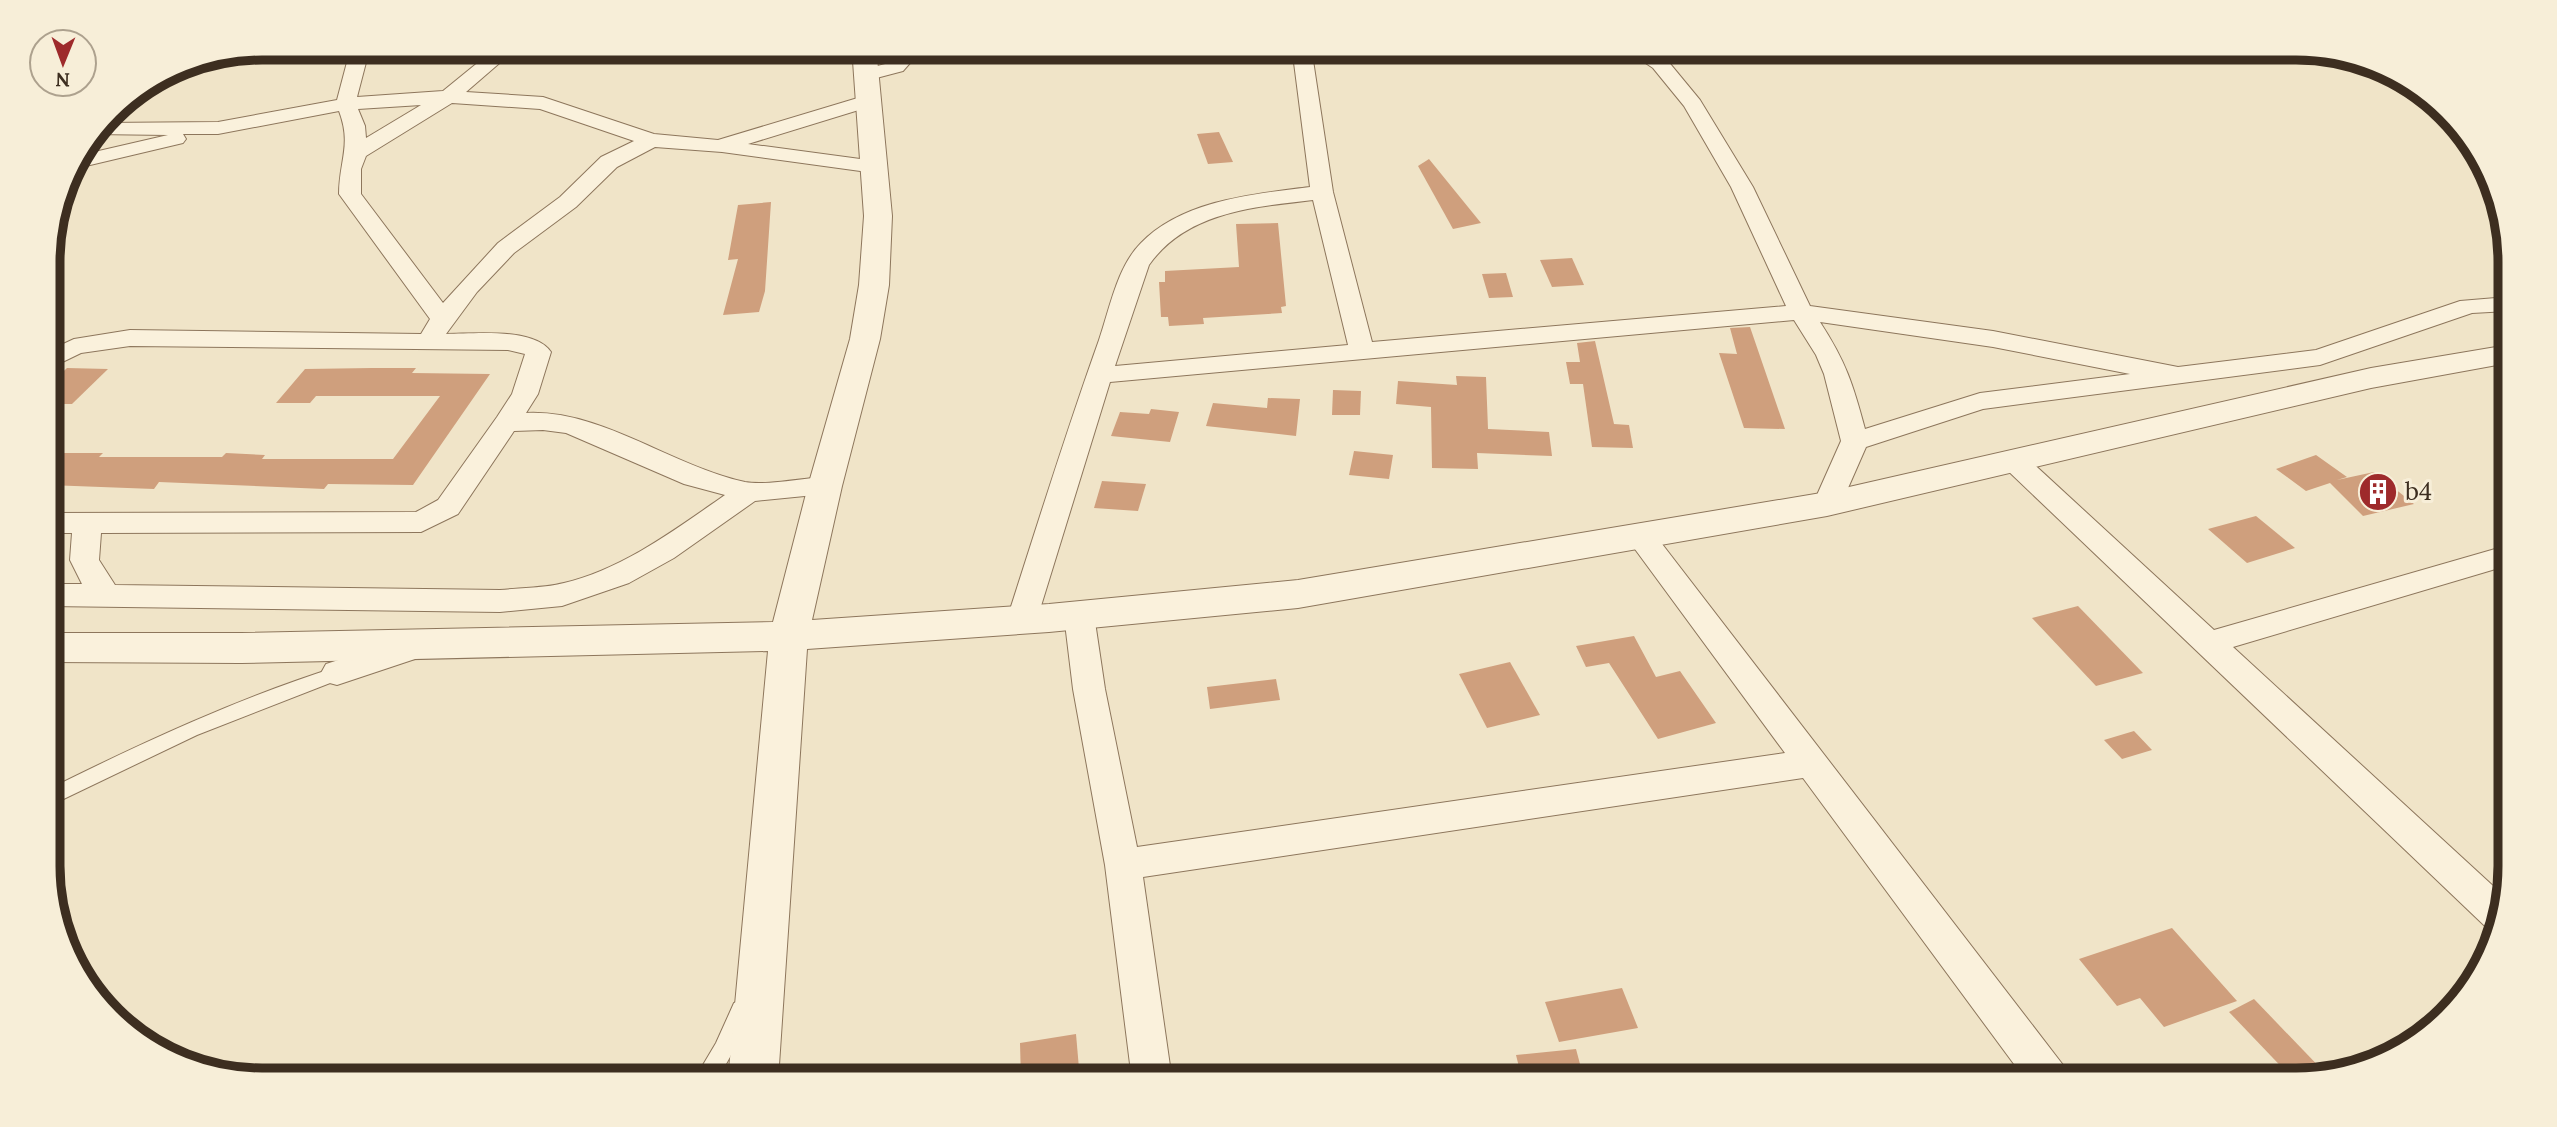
<svg xmlns="http://www.w3.org/2000/svg" width="2557" height="1127" font-family="Lora,serif">
<rect width="100%" height="100%" fill="#f0e4c8"/>
<g fill="#cf9f7d">
<polygon points="1219,132 1233,162 1208,164 1197,134"/>
<polygon points="1429,159 1481,223 1453,229 1418,166"/>
<polygon points="771,202 765,291 759,312 723,315 738,259 728,260 738,205"/>
<polygon points="1278,223 1286,306 1281,307 1282,313 1203,318 1204,324 1169,326 1168,317 1161,317 1159,282 1165,282 1165,271 1239,267 1236,224"/>
<polygon points="1572,258 1584,285 1552,287 1540,260"/>
<polygon points="1506,273 1513,297 1489,298 1482,274"/>
<polygon points="1750,327 1785,429 1744,428 1719,353 1737,354 1730,328"/>
<polygon points="1595,341 1614,424 1629,425 1633,448 1592,447 1583,384 1570,384 1566,362 1580,362 1577,343"/>
<polygon points="67,368 108,369 72,404 48,404 48,386"/>
<polygon points="372,368 416,368 412,373 490,374 413,485 328,484 324,489 159,482 154,489 48,485 48,467 61,453 103,453 99,457 222,457 226,453 265,455 262,459 393,459 440,396 316,396 310,403 276,403 305,369"/>
<polygon points="1456,376 1486,377 1488,429 1549,432 1552,456 1477,453 1478,469 1432,468 1431,407 1396,404 1398,381 1457,385"/>
<polygon points="1333,390 1361,391 1360,415 1332,415"/>
<polygon points="1268,398 1300,399 1296,436 1206,426 1213,403 1267,408"/>
<polygon points="1151,409 1179,412 1170,442 1111,436 1120,412 1149,414"/>
<polygon points="1354,451 1393,455 1389,479 1349,475"/>
<polygon points="2316,455 2347,477 2337,480 2374,472 2414,504 2363,516 2330,483 2306,491 2276,469"/>
<polygon points="1102,481 1146,484 1138,511 1094,508"/>
<polygon points="2256,516 2295,548 2247,563 2208,529"/>
<polygon points="2078,606 2143,673 2096,686 2032,618"/>
<polygon points="1634,636 1656,677 1680,671 1716,723 1658,739 1609,663 1586,667 1576,646"/>
<polygon points="1510,662 1540,715 1487,728 1459,674"/>
<polygon points="1276,679 1280,700 1210,709 1207,687"/>
<polygon points="2134,731 2152,750 2122,759 2104,740"/>
<polygon points="2172,928 2237,1001 2164,1027 2140,998 2117,1006 2079,959"/>
<polygon points="1622,988 1638,1028 1559,1042 1545,1002"/>
<polygon points="2254,999 2328,1076 2293,1079 2229,1012"/>
<polygon points="1076,1034 1080,1080 1021,1080 1020,1043"/>
<polygon points="1576,1049 1584,1079 1522,1079 1516,1055"/>
</g>
<g fill="none" stroke-linecap="round" stroke-linejoin="round">
<g stroke="#8d765c" stroke-width="2">
<g id="service">
<path d="M337 667 343 668 345 673 343 678 197 735 49 806V789C142 743 238 698 337 667Z"/>
<polygon points="741,1000 748,1003 751,1010 730,1057 717,1080 694,1080 716,1043 734,1003"/>
</g>
</g>
<g stroke="#8d765c" stroke-width="2">
<g id="minor">
<path d="M351 47H370L357 97 443 91 497 47H518L466 92 543 97 654 134 718 140 861 97H875L878 101 875 105 748 144 875 161 883 162 886 167 883 172 875 173 722 152 655 147 617 167 576 207 514 253 477 292 446 334C473 334 534 327 551 352L538 394 526 413C601 409 671 466 745 482 766 486 802 478 825 477L835 479 839 486 835 493 755 501 674 558 629 583 562 606 500 612 49 606 48 584H82L70 560 72 533H48V513L416 512 438 500 497 417 512 394 525 354 508 350 130 346 81 353 48 369V351L74 339 130 330 421 334 430 319 339 194C339 161 352 145 339 111L218 134H183L186 139 183 143 69 170 77 156 168 135 94 134 103 123 218 122 337 100ZM452 103 540 109 634 141 601 157 560 197 498 243 443 303 361 194V169L366 156ZM421 105 366 138 365 126 358 109ZM543 430 566 433 684 484 725 495C676 529 623 569 564 583 544 588 521 588 500 590L115 585 99 560 101 533 421 532 458 514 514 431Z"/>
<polygon points="904,47 924,47 903,71 865,81 855,75 858,71 889,63"/>
<path d="M1292 47H1311L1333 192 1372 342 1786 306 1731 187 1684 106 1653 68 1622 47H1645L1667 60 1700 100 1753 187 1810 306 1993 331 2178 367 2316 350 2460 301 2508 297V311L2472 313 2320 365 1983 409 1866 447 1841 504 1837 511 1827 514 1817 511 1813 504 1841 441 1824 374 1816 355 1794 320 1110 382 1037 619 1033 627 1022 630 1011 627 1007 619C1037 526 1066 432 1099 340 1110 308 1117 267 1141 243 1183 200 1254 194 1310 187ZM1313 200 1348 345 1115 366 1149 265C1186 212 1254 207 1313 200ZM1820 322 1993 347 2130 374 1980 393 1865 429C1853 384 1846 362 1820 322Z"/>
<polygon points="2037,47 2129,47 2185,51 2262,47 2260,51 2201,63 2046,53"/>
<polygon points="2015,453 2025,456 2214,630 2509,545 2509,565 2233,647 2504,896 2497,931 2487,928 2005,468 2001,462 2005,456"/>
<polygon points="1639,524 1649,527 2063,1065 2069,1079 2025,1079 1803,778 1143,877 1172,1080 1132,1080 1105,865 1073,689 1064,615 1068,607 1079,604 1090,607 1094,615 1105,689 1137,847 1785,753 1629,541 1624,534 1629,527"/>
<polygon points="413,636 424,640 429,648 424,656 337,685 326,682 321,673 326,664"/>
</g>
</g>
<g stroke="#8d765c" stroke-width="2">
<polygon id="tertiary" points="852,47 876,47 892,216 889,285 880,339 842,486 812,620 1049,604 1298,580 1827,492 2371,368 2508,345 2508,363 2371,388 1827,516 1298,608 1049,632 807,649 778,1080 728,1080 768,651 241,663 49,662 49,633 241,633 773,622 808,486 850,339 859,285 864,216"/>
</g>
<use href="#service" fill="#faf1dc" fill-rule="evenodd"/>
<use href="#minor" fill="#faf1dc" fill-rule="evenodd"/>
<use href="#tertiary" fill="#faf1dc" fill-rule="evenodd"/>
</g>
<defs>
<g id="building-disc" transform="scale(2.0125)"><circle r="9.5" fill="#9e2a2b" stroke="#f7eed8"/><path d="M-4-6H4V6H1V3H-1V6H-4ZM-2.5-4.3h1.7v1.8h-1.7ZM.8-4.3h1.7v1.8H.8ZM-2.5-1h1.7V.8h-1.7ZM.8-1h1.7V.8H.8Z" fill="#fff"/></g>
</defs>
<g fill-rule="evenodd">
<use href="#building-disc" x="2378" y="492"/>
</g>
<g text-anchor="middle" stroke-width="6" stroke-linejoin="round" paint-order="stroke">
<g font-size="24" fill="#3d2e20" stroke="#f7eed8" text-anchor="start">
<text x="2405" y="500">b4</text>
</g>
</g>
<path d="M0 0H2557V1127H0ZM262 60H2296A202 202 0 0 1 2498 262V866A202 202 0 0 1 2296 1068H262A202 202 0 0 1 60 866V262A202 202 0 0 1 262 60Z" fill="#f7eed8" fill-rule="evenodd"/>
<path fill="none" stroke="#3d2e20" stroke-width="9" d="M262 60H2296A202 202 0 0 1 2498 262V866A202 202 0 0 1 2296 1068H262A202 202 0 0 1 60 866V262A202 202 0 0 1 262 60Z"/>
<g transform="translate(63 63) rotate(181)"><circle r="33" fill="#f7eed8" stroke="#ada18e" stroke-width="2"/>
<path d="M0-5L12 26L0 18L-12 26Z" fill="#9e2a2b"/>
<text y="-10" font-size="19" font-weight="bold" text-anchor="middle" fill="#3d2e20">N</text>
</g>
</svg>
